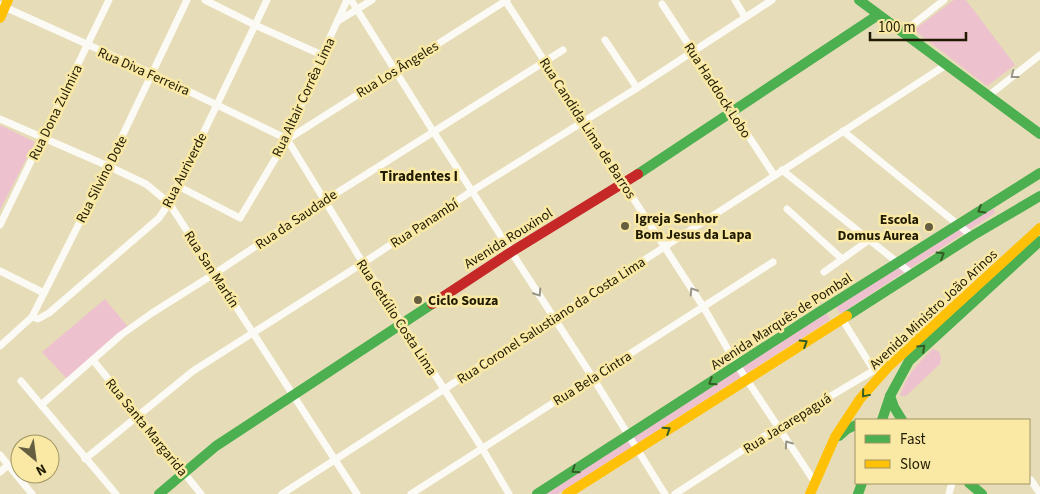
<svg xmlns="http://www.w3.org/2000/svg" width="1040" height="494" font-family="'Source Sans 3',sans-serif">
<rect width="100%" height="100%" fill="#e6ddb8"/>
<g fill="#eec1ce">
<polygon points="954,0 966,0 1015,65 987,86 914,30"/>
<polygon points="0,125 35,142 0,210"/>
<polygon points="990,207 994,209 995,213 840,314 836,307"/>
<polygon points="105,299 128,327 67,379 42,352"/>
<polygon points="826,312 830,320 558,494 543,494"/>
<path d="M933 349C941 351 942 357 940 364L906 396H900C906 375 918 363 933 349Z"/>
</g>
<g fill="none" stroke-linecap="round" stroke-linejoin="round">
<g stroke="#fbfaf4" stroke-width="7">
<polyline points="205,0 255,25 322,55"/>
<polyline points="351,0 433,131 593,378 665,494"/>
<polyline points="505,0 704,308 737,365 816,484"/>
<polyline points="735,0 745,17"/>
<polyline points="662,4 774,175"/>
<polyline points="0,5 153,74 287,139"/>
<polyline points="338,21 372,0"/>
<polyline points="902,33 944,0"/>
<polyline points="605,40 637,88"/>
<polyline points="988,96 1040,55"/>
<polyline points="0,119 108,166 146,184 169,203 357,494"/>
<polyline points="843,131 972,236"/>
<polyline points="287,139 363,263 482,448 509,494"/>
<polyline points="288,139 507,0"/>
<polyline points="782,170 912,274"/>
<polyline points="178,186 240,218 287,139 322,55 347,0"/>
<polyline points="787,209 842,259"/>
<polyline points="0,225 109,0"/>
<polyline points="0,271 44,293"/>
<polyline points="824,272 869,240"/>
<polyline points="32,317 38,319 49,313 159,218 169,203 178,186 267,0"/>
<polyline points="842,319 873,369"/>
<polyline points="0,346 32,317 108,166 187,0"/>
<polyline points="93,360 201,494"/>
<polyline points="21,381 116,494"/>
<polyline points="41,405 121,335 152,313 214,274 324,201 563,50"/>
<polyline points="0,455 32,494"/>
<polyline points="85,459 193,371 363,263 472,191 637,88 772,0"/>
<polyline points="0,472 8,465"/>
<polyline points="1031,480 1040,494"/>
<polyline points="282,494 946,65"/>
<polyline points="411,494 773,262"/>
<polyline points="675,494 777,428 893,359"/>
<polyline points="949,494 952,483"/>
</g>
<g stroke="#4caf50" stroke-width="10">
<polyline points="859,0 1040,134"/>
<polyline points="638,174 878,15"/>
<polyline points="847,316 972,236 1040,196"/>
<polyline points="890,396 894,407 902,420"/>
<polyline points="882,420 890,396 909,361 1040,241"/>
<polyline points="839,436 847,429 856,425"/>
<polyline points="969,483 982,494"/>
<polyline points="159,494 216,446 432,304"/>
<polyline points="537,494 816,314 1040,173"/>
<polyline points="858,494 862,483"/>
</g>
<g stroke="#ffc107" stroke-width="10">
<polyline points="0,18 8,0"/>
<polyline points="567,494 847,316"/>
<polyline points="810,494 835,437 860,399 889,366 1040,228"/>
</g>
<polyline stroke="#c62828" stroke-width="10" points="432,304 511,252 638,174"/>
</g>
<defs><path id="oneway-chevron" d="M-2-3.5L2.5 0L-2 3.5" fill="none" stroke-width="1.6" stroke-linecap="round" stroke-linejoin="round" transform="scale(1.25)"/></defs>
<g stroke="#989587">
<use href="#oneway-chevron" transform="translate(1014 75) rotate(142)"/>
<use href="#oneway-chevron" transform="translate(693 291) rotate(-123)"/>
<use href="#oneway-chevron" transform="translate(538 293) rotate(57)"/>
<use href="#oneway-chevron" transform="translate(788 444) rotate(-125)"/>
</g>
<g stroke="#345d25">
<use href="#oneway-chevron" transform="translate(981 210) rotate(149)"/>
<use href="#oneway-chevron" transform="translate(941 255) rotate(-32)"/>
<use href="#oneway-chevron" transform="translate(804 343) rotate(-32)"/>
<use href="#oneway-chevron" transform="translate(922 348) rotate(-43)"/>
<use href="#oneway-chevron" transform="translate(712 382) rotate(147)"/>
<use href="#oneway-chevron" transform="translate(865 394) rotate(130)"/>
<use href="#oneway-chevron" transform="translate(667 430) rotate(-33)"/>
<use href="#oneway-chevron" transform="translate(575 470) rotate(147)"/>
</g>
<g fill="#655e41" stroke="#f9e9a5" stroke-width="2">
<circle cx="625" cy="226" r="5"/>
<circle cx="929" cy="227" r="5"/>
<circle cx="418" cy="300" r="5"/>
</g>
<g text-anchor="middle" stroke-width="5" stroke-linejoin="round" paint-order="stroke">
<g font-size="14" fill="#201a01" stroke="#f9e9a5">
<text transform="translate(397 69) rotate(-32)" y="5">Rua Los Ângeles</text>
<text transform="translate(144 71) rotate(24)" y="5">Rua Diva Ferreira</text>
<text transform="translate(718 90) rotate(57)" y="5">Rua Haddock Lobo</text>
<text transform="translate(303 97) rotate(-65)" y="5">Rua Altair Corrêa Lima</text>
<text transform="translate(55 112) rotate(-64)" y="5">Rua Dona Zulmira</text>
<text transform="translate(588 128) rotate(57)" y="5">Rua Candida Lima de Barros</text>
<text transform="translate(184 170) rotate(-63)" y="5">Rua Auriverde</text>
<text transform="translate(101 179) rotate(-63)" y="5">Rua Silvino Dote</text>
<text transform="translate(296 219) rotate(-34)" y="5">Rua da Saudade</text>
<text transform="translate(424 223) rotate(-33)" y="5">Rua Panambí</text>
<text transform="translate(508 238) rotate(-32)" y="5">Avenida Rouxinol</text>
<text transform="translate(212 269) rotate(57)" y="5">Rua San Martín</text>
<text transform="translate(933 309) rotate(-43)" y="5">Avenida Ministro João Arinos</text>
<text transform="translate(397 317) rotate(57)" y="5">Rua Getúlio Costa Lima</text>
<text transform="translate(551 320) rotate(-33)" y="5">Rua Coronel Salustiano da Costa Lima</text>
<text transform="translate(781 321) rotate(-33)" y="5">Avenida Marquês de Pombal</text>
<text transform="translate(592 378) rotate(-32)" y="5">Rua Bela Cintra</text>
<text transform="translate(787 423) rotate(-32)" y="5">Rua Jacarepaguá</text>
<text transform="translate(147 427) rotate(51)" y="5">Rua Santa Margarida</text>
</g>
<g font-size="14" font-weight="bold" fill="#201a01" stroke="#f9e9a5" text-anchor="start">
<text x="635" y="223">Igreja Senhor<tspan x="635" dy="16">Bom Jesus da Lapa</tspan></text>
<text x="919" y="224" text-anchor="end">Escola<tspan x="919" dy="16">Domus Aurea</tspan></text>
<text x="428" y="305">Ciclo Souza</text>
</g>
<g font-size="15" font-weight="bold" fill="#201a01" stroke="#f9e9a5">
<text x="419" y="181">Tiradentes I</text>
</g>
</g>
<rect x="855" y="419" width="175" height="65" fill="#f9e9a5" stroke="#a29663"/>
<rect x="865" y="435" width="25" height="8" fill="#4caf50" stroke="#a29663"/>
<text x="900" y="444" font-size="15" fill="#201a01">Fast</text>
<rect x="865" y="460" width="25" height="8" fill="#ffc107" stroke="#a29663"/>
<text x="900" y="469" font-size="15" fill="#201a01">Slow</text>
<g transform="translate(35 459) rotate(151)"><circle r="24" fill="#f9e9a5" stroke="#a29663"/>
<path d="M0-4L9 19L0 12L-9 19Z" fill="#655e41"/>
<text y="-8" font-size="14" font-weight="bold" text-anchor="middle" fill="#201a01">N</text>
</g>
<path d="M870 32v8h96v-8" fill="none" stroke="#201a01" stroke-width="2.5"/>
<text x="878" y="32" font-size="15" fill="#201a01" stroke="#f9e9a5" stroke-width="4" paint-order="stroke">100 m</text>
</svg>
